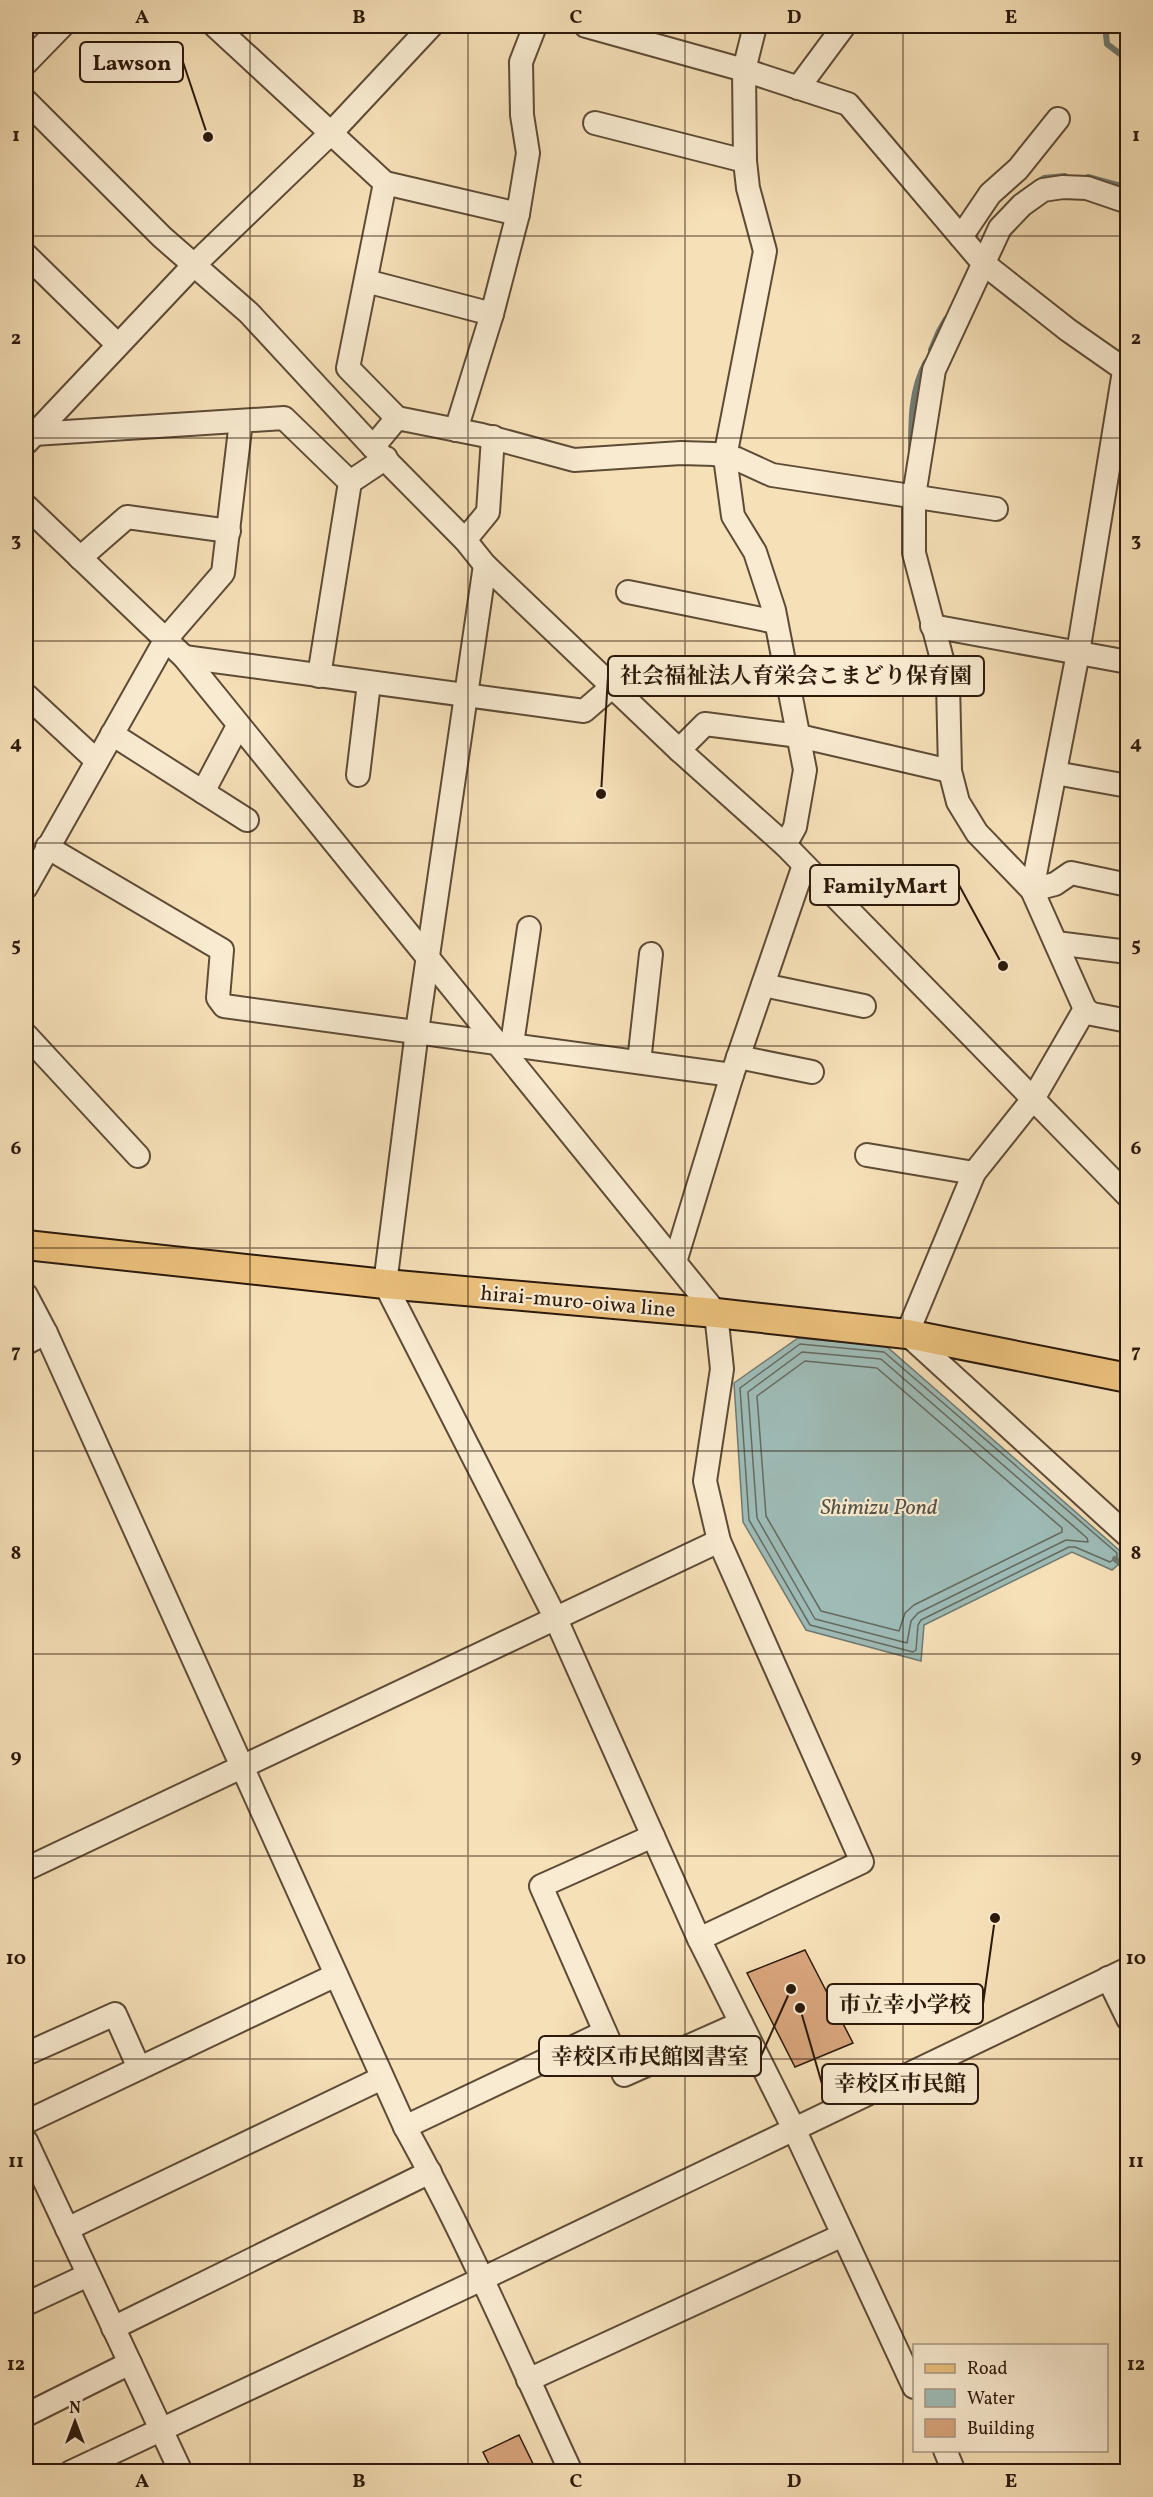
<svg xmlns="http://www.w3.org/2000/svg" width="1153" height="2497" font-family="Vollkorn,'Noto Serif JP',serif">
<rect width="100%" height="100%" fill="#f6e0b8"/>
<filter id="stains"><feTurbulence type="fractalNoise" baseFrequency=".00333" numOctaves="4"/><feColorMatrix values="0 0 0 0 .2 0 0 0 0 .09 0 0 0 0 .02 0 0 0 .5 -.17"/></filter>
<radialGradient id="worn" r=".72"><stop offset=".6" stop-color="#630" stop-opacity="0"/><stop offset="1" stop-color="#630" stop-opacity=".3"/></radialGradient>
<polygon fill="#9ebbb6" stroke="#707a72" stroke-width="1.5" points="798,1338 886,1346 1127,1557 1112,1570 1072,1552 924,1625 921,1661 806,1630 743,1522 734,1383"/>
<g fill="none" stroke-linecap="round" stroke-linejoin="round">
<g stroke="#656a60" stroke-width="1.5">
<polygon points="800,1344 884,1352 1117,1553 1117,1557 1110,1562 1075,1547 1069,1547 921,1620 918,1625 916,1650 913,1652 810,1625 749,1520 740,1388"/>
<polygon points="802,1352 881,1359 1087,1538 1088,1542 1066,1540 918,1613 911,1621 907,1643 815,1619 757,1518 748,1392"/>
<polygon points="805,1361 877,1368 1062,1528 1062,1532 914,1605 905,1613 899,1631 821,1611 766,1516 757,1396"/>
</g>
<g stroke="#707a72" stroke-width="6">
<polyline points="1112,26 1106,34 1107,44 1128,60"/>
<polyline points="1088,177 1128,188"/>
<polyline points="1038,182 1044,178 1065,176"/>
<polyline points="931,350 939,331 946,319"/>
<path d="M911 451C911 421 911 389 926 362"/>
<polyline points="1115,1559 1126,1568"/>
</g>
</g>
<g fill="#d9a57d" stroke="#2c190b" stroke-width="1.5">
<polygon points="805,1950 853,2043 795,2067 747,1973"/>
<polygon points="519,2435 537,2472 493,2472 483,2452"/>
</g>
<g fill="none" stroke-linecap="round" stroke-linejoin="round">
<g stroke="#5e4b36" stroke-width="26">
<g id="minor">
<polyline points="215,26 385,183 518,214"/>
<polyline points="586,26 744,70 848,104 983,263 1068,330 1128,372"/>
<polyline points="755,26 744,70 745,161 748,188 765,251 725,457 733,516 755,552 774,610 805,770 795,827 785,845"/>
<polyline points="26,63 62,26"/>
<polyline points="798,88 844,26"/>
<polyline points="26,101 162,237 249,313 373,447 465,540 485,565 679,750 785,845 1128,1196"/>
<polyline points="595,123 745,161"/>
<polyline points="385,183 348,368 397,418"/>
<polyline points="1128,202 1087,188 1063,187 1043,190 1022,205 1000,228 934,370 914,496 914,553 948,682 950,771 958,802 977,833 1032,890 1085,1009 1092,1014 1128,1021"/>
<polyline points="961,237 990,194 1018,169 1058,119"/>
<polyline points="26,255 118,345"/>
<polyline points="366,281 492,314"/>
<polyline points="1124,371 1078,653 1032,890 1055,884 1071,873 1128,885"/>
<polyline points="456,430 492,314 518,214 528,153 522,115 521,62 535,26"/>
<polyline points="34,434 284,418 350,482"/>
<polyline points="26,443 193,266 331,133 431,26"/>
<polyline points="373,447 397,418 482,435 574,460 681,453 714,454 737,459 772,475 996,509"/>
<polyline points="26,506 184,657 716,1313 722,1369 705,1481 719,1541 862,1862 699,1939"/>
<polyline points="465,540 488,512 493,437"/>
<polyline points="80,558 127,517 229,531"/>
<polyline points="485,565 417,1031 385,1284 555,1617 699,1939 794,2129 914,2387"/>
<polyline points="628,592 776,622"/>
<polyline points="932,626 1128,662"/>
<polyline points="184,657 584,711 613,686"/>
<polyline points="319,676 350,482 386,458"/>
<polyline points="27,696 97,761"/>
<polyline points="112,734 247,820"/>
<polyline points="679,750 705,724 799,736 950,771"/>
<polyline points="1055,773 1128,786"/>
<polyline points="358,775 369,683"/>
<polyline points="203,792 238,726"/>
<polyline points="47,847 222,950 218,998 224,1006 732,1075"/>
<polyline points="26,887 166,639 223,573 241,421"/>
<polyline points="1056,943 1128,952"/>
<polyline points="763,985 864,1006"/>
<polyline points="1085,1009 1033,1099 974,1173 907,1334 1128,1536"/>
<polyline points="26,1035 138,1156"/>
<polyline points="512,1044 529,928"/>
<polyline points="738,1057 812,1072"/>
<polyline points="639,1062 651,954"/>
<polyline points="867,1155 974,1173"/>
<polyline points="675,1262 732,1075 804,865"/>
<path d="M26 1295 46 1333 405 2127C467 2238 517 2356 571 2472"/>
<polyline points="26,1343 46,1333"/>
<polyline points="653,1836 541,1886 624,2075 741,2023"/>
<polyline points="26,1869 719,1541"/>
<polyline points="1108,1978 1128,2019"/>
<polyline points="26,2054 115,2014 139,2068"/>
<polyline points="26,2122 336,1975"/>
<polyline points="405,2127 605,2032"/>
<polyline points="26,2141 181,2472"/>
<polyline points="67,2229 382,2078"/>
<polyline points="26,2304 88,2275"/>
<polyline points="113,2328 430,2172"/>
<polyline points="528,2380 843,2235"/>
<polyline points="26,2415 130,2363"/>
<polyline points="945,2450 954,2472"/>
<polyline points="71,2472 482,2279 1128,1969"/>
</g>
</g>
<g stroke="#2c190b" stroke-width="32">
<polyline id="major" points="26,1245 385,1284 716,1313 907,1334 1128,1378"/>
</g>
<use href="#minor" stroke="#f9ebd1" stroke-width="22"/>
<use href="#major" stroke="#ebc07c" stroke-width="28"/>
</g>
<path fill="none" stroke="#2c190b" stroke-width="1.5" stroke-opacity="0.55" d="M250 26V2472M468 26V2472M685 26V2472M903 26V2472M26 236H1128M26 438H1128M26 641H1128M26 843H1128M26 1046H1128M26 1248H1128M26 1451H1128M26 1654H1128M26 1856H1128M26 2059H1128M26 2261H1128"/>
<g text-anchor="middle" stroke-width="4.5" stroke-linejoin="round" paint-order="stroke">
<g font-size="21" fill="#2c190b" stroke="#f9ebd1">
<text transform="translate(578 1301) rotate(5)" y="7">hirai-muro-oiwa line</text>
</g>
<g font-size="22" font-style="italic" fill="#545247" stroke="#f9ebd1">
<text x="879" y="1514">Shimizu Pond</text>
</g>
</g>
<path fill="none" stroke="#2c190b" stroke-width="2" d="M208 137L183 62M601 794L608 676M1003 966L959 885M995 1918L983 2004M791 1989L761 2056M800 2008L822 2084"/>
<g fill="#2c190b" stroke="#f9ebd1" stroke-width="2">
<circle cx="208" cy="137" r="6"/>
<circle cx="601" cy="794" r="6"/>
<circle cx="1003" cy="966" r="6"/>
<circle cx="995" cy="1918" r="6"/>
<circle cx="791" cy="1989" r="6"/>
<circle cx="800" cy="2008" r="6"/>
</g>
<g fill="#f9ebd1" stroke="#2c190b" stroke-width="2">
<rect x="80" y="42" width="103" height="40" rx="6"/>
<rect x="608" y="656" width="376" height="40" rx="6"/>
<rect x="810" y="865" width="149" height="40" rx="6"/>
<rect x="827" y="1984" width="156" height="40" rx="6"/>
<rect x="539" y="2036" width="222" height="40" rx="6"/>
<rect x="822" y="2064" width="156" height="40" rx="6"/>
</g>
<g font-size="22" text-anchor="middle" font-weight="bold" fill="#2c190b">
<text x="132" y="70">Lawson</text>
<text x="796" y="683">社会福祉法人育栄会こまどり保育園</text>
<text x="885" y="893">FamilyMart</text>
<text x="905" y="2012">市立幸小学校</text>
<text x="650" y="2064">幸校区市民館図書室</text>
<text x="900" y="2091">幸校区市民館</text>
</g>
<rect width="1153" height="2497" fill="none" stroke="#f6e0b8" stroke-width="66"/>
<rect x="913" y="2344" width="195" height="108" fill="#f9ebd1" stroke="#a79782" stroke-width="1.5"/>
<rect x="925" y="2364" width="30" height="9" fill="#ebc07c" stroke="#a79782" stroke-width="1.5"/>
<text x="967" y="2374" font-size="18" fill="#2c190b">Road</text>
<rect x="925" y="2389" width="30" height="18" fill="#9ebbb6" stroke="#a79782" stroke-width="1.5"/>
<text x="967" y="2404" font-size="18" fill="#2c190b">Water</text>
<rect x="925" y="2419" width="30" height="18" fill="#d9a57d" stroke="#a79782" stroke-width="1.5"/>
<text x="967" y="2434" font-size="18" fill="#2c190b">Building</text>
<g transform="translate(75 2422)" stroke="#f9ebd1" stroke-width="4.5" paint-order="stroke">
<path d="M0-4.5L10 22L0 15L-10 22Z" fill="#2c190b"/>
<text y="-9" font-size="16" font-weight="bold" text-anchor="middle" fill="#2c190b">N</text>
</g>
<rect x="33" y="33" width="1087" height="2431" fill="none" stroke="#2c190b" stroke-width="2"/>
<g font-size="20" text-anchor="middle" font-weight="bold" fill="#2c190b">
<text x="142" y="23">A</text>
<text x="359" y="23">B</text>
<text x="576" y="23">C</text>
<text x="794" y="23">D</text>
<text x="1011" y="23">E</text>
<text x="16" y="141">1</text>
<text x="1136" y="141">1</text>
<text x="16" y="344">2</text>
<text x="1136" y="344">2</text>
<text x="16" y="546">3</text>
<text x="1136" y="546">3</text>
<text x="16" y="749">4</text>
<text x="1136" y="749">4</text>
<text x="16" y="951">5</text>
<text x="1136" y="951">5</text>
<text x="16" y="1154">6</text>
<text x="1136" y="1154">6</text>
<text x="16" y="1357">7</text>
<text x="1136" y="1357">7</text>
<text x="16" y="1559">8</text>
<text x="1136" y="1559">8</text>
<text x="16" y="1762">9</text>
<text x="1136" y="1762">9</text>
<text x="16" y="1964">10</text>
<text x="1136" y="1964">10</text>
<text x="16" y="2167">11</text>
<text x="1136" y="2167">11</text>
<text x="16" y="2370">12</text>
<text x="1136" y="2370">12</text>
<text x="142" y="2487">A</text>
<text x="359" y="2487">B</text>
<text x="576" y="2487">C</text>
<text x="794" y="2487">D</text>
<text x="1011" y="2487">E</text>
</g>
<rect width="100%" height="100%" filter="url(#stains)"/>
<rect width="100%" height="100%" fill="url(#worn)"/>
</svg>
